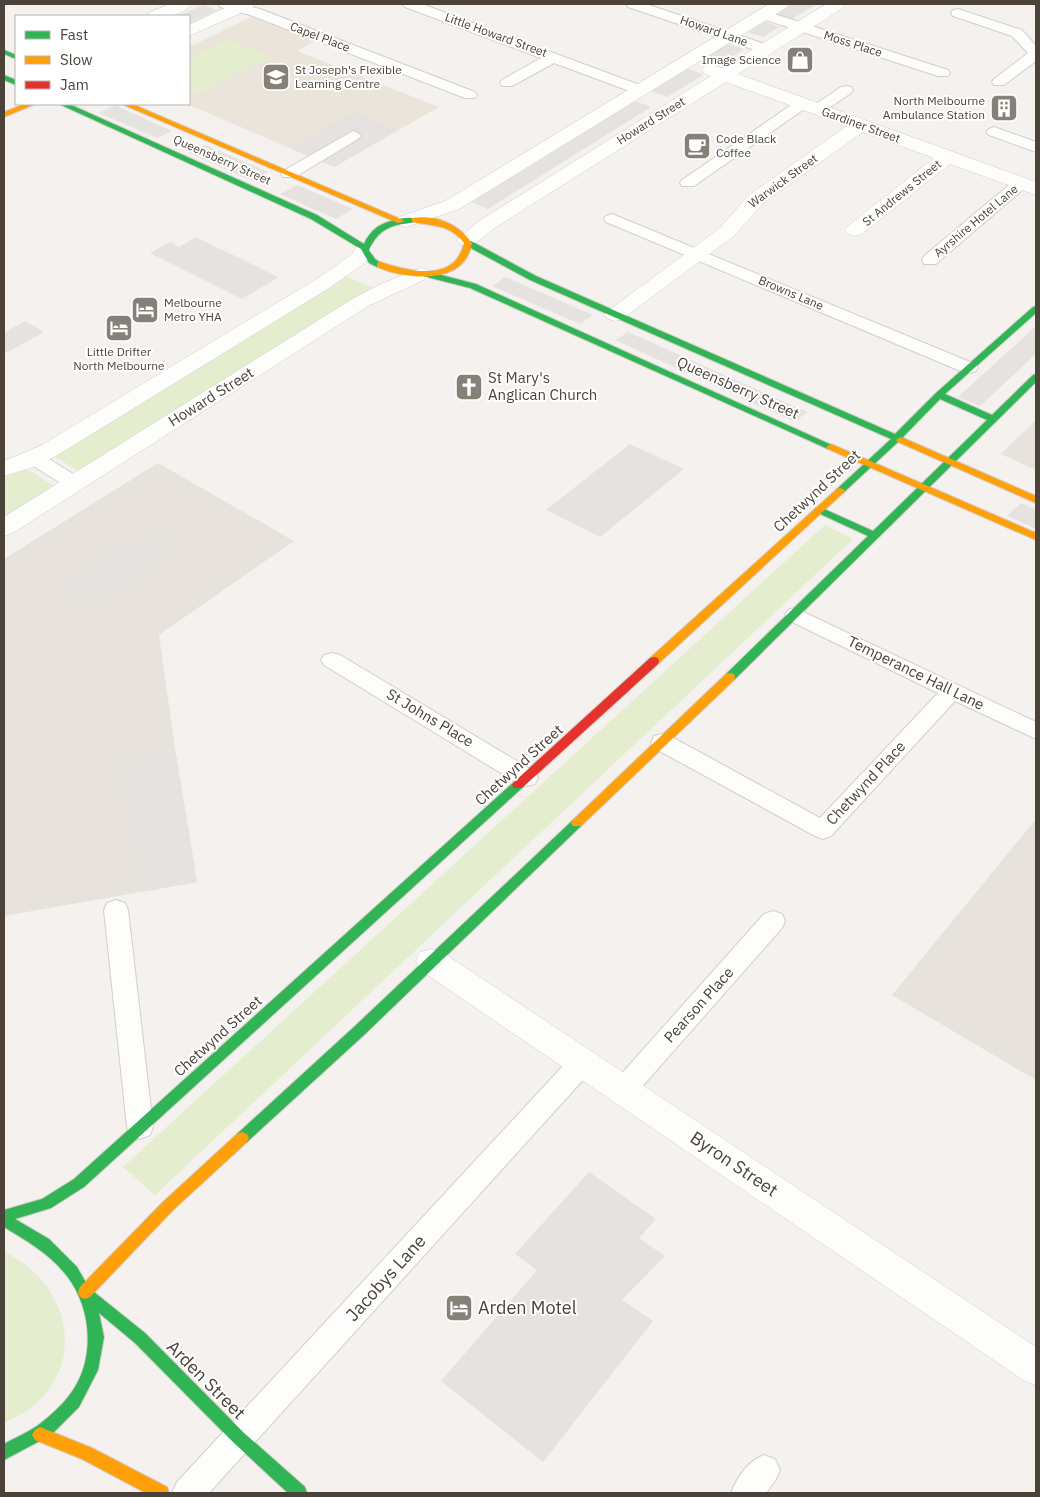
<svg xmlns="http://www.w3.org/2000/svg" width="1040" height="1497" font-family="'IBM Plex Sans',sans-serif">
<rect width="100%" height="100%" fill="#f4f1ee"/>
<g fill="#e7e3dc">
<polygon points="1036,420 1036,470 1001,454"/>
<polygon points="158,463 294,541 159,635 176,755 197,882 4,916 4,559"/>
<polygon points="1036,819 1036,1080 892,995"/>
</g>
<polygon fill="#eae4da" points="253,16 317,40 297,51 439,107 334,167 187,104 189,104 189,47"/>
<g fill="#e4edce">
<polygon points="228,39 271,57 196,95 189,91 189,58"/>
<polygon points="345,276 374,288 80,472 54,456"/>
<polygon points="24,470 29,470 54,486 54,489 4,520 4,477"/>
<polygon points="825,525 853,539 155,1195 123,1167"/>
<path d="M4 1251C15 1258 29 1266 38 1276 74 1315 75 1370 34 1405 25 1413 14 1418 4 1423Z"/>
</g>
<g fill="#e6e2df">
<polygon points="792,4 817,4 789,21 774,15"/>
<polygon points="203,5 217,10 189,23 189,16 178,16"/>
<polygon points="763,21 779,27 763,37 746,32"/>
<polygon points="727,43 744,49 716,67 699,61"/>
<polygon points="687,68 703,75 667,97 651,91"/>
<polygon points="635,101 651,107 488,209 471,202"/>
<polygon points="115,105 172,131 157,138 99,113"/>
<polygon points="354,113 398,130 334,167 290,148"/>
<polygon points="204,145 205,145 268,172 252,181 189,153"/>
<polygon points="297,185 353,209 336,219 280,194"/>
<polygon points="196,237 272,274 279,277 242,299 150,253 170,242 179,247"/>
<polygon points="505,277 593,315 580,324 492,286"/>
<polygon points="25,321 44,332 4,354 4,333"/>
<polygon points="1036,326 1036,354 980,406 958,397"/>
<polygon points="628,332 807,412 795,422 615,340"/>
<polygon points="630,444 684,469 600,537 546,510"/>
<polygon points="1021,503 1036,510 1036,529 1007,516"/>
<polygon points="161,541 174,549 92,603 64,585 128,544 143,552"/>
<polygon points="176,755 197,882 141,892 123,764"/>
<polygon points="589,1172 656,1219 639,1238 665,1256 622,1300 653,1321 543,1462 441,1381 537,1270 515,1254"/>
</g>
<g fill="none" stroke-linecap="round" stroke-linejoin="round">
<g stroke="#d2cfcb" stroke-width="2">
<g id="lane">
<polygon points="218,4 240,4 260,9 475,92 477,95 475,98 465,98 250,15 220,7"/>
<polygon points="403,4 422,4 645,87 647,90 645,93 635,93 554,63 512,86 502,86 500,83 502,80 541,58 405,7"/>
<polygon points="626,4 646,4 771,46 773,49 771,52 761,52 628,7"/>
<polygon points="958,9 1022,30 1036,46 1036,61 1004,85 994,85 992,82 994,79 1028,53 1012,36 953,16 951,13 953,10"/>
<polygon points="762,10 948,70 950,73 948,76 938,76 757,17 755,14"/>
<polygon points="846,86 851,87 853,90 851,93 823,112 813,112 811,109 813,106 841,87"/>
<polygon points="802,100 807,101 809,104 807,107 694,186 682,186 680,183 682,180 797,101"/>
<polygon points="994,127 1036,142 1036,152 989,135 986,132 989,129"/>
<polygon points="353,131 358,133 361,136 358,139 295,177 283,177 281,174 283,171"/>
<polygon points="1021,178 1027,180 1029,183 1027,186 936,264 924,264 922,260 924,256 1015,180"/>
<polygon points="612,214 975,364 978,368 975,372 969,373 963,372 606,222 604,219 606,216"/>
<polygon points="34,452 41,454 81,479 84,483 81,487 74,489 67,487 27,462 24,458 27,454"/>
<polygon points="795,608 1036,722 1036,739 955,701 831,836 823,839 815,836 654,748 651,742 654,736 662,734 670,736 820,818 938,693 788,620 785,615 788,610"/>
<polygon points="332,653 340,655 535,772 538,778 535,784 527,786 519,784 324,665 321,660 324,655"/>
<polygon points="116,900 125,903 128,910 153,1127 150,1135 140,1139 130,1135 127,1127 104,910 107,903"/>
<polygon points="773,911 782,914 785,921 782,928 633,1097 624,1100 615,1097 611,1089 615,1081 764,914"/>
<polygon points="583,1051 592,1054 596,1062 592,1070 209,1493 172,1493 177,1482 574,1054"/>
<path d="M764 1455 775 1459 780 1470 775 1481 766 1493H731C737 1477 748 1461 764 1455Z"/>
</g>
</g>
<g stroke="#d2cfcb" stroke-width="1">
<g id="street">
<path d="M170 4H191C182 17 161 17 148 16L150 12Z"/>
<polygon points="233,4 254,4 252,8 189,36 189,25"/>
<polygon points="769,4 788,4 786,8 459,209 406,227 399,225 396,221 399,217 445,201 457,194"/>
<path d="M826 4H845L843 8 738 74 1036 182V195L950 164 862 234 855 236 848 234 845 230 848 226 934 158 863 132 763 203 734 236 622 319 615 321 608 319 604 315 608 311 720 228 749 195 847 126 726 82 493 229C482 238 474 248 460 244L457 240 479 221 711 76 705 74 702 70 705 66 711 65 723 68Z"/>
<polygon points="365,244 372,246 375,250 365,263 329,288 56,456 36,466 4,476 4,461 40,446 315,280 351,255 358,246"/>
<polygon points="421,268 428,270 431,274 428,278 368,306 13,533 4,536 4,517 354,298 381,284"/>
<polygon points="431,949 442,952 1036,1347 1036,1385 1023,1380 420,970 416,961 420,952"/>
</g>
</g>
<g stroke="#d3cec5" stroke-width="2">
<g id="fast">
<polygon points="4,50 16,55 16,59 4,54"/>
<polygon points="4,75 16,80 16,85 4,80"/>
<path d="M59 104H69L317 215 364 244C367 237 371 232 376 228 385 221 410 214 419 220 415 223 409 223 403 224 386 226 376 234 369 250L375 259 384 265 383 267H377L369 263 361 249 311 219Z"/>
<polygon points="465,241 471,241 536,276 895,434 936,393 1033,307 1036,306 1036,313 945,394 992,415 1033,375 1036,374 1036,382 734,680 726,680 725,677 726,674 868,536 816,512 814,510 816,508 822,508 873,531 987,420 940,399 903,437 906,440 904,442 898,442 843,493 837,493 835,491 837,489 891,439 530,280 465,245"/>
<polygon points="426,271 476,284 836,447 834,449 828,449 470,288 423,276 423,272"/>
<path d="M518 781 524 785 522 788 84 1187 51 1208 15 1219 49 1239 77 1267 89 1288 145 1333 244 1433 305 1487 307 1493H288L234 1443 135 1343 99 1313 104 1337 98 1370 79 1407 51 1435 4 1460V1444C16 1437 30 1432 41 1423 50 1416 61 1406 68 1397 96 1363 93 1310 67 1276 50 1254 27 1241 4 1227V1210L42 1199 74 1179 514 782Z"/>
<polygon points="577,819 581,820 583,823 581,826 364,1035 247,1142 242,1144 237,1142 235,1138 237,1134 354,1027 573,820"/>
</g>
</g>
<g stroke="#d3cec5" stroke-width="2">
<g id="slow">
<polygon points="25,104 35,104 4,117 4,112"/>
<polygon points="122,104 132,104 405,221 398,223"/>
<path d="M412 218C435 214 459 224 472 243 464 286 408 280 377 267V263L380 262C408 271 455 284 464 243 450 224 433 226 412 222Z"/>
<polygon points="901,437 1036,496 1036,503 898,442 896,440"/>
<polygon points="831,444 1036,533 1036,540 828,449 826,447"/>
<polygon points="840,488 843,489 845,491 843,493 658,664 650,664 649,661 650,658 837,489"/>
<polygon points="730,673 734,674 735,677 734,680 581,826 573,826 571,823 573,820 726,674"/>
<polygon points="242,1132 247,1134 249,1138 247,1142 173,1210 90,1297 85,1299 80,1297 78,1292 80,1287 163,1202 237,1134"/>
<polygon points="40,1427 92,1448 167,1487 169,1493 146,1493 82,1459 35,1440 32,1435 35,1430"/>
</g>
</g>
<g stroke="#d3cec5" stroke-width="2">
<polygon id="jam" points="654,657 658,658 659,661 658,664 522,788 514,788 512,785 514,782 650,658"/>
</g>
<use href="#lane" fill="#fdfdfc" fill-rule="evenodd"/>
<use href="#street" fill="#fdfdfc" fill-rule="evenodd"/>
<use href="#fast" fill="#30b455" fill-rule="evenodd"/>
<use href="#slow" fill="#ff9f0a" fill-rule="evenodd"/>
<use href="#jam" fill="#e5322d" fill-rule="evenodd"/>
</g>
<defs>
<g id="shop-square" transform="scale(1.4375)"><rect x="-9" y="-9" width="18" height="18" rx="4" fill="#868078" stroke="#fff"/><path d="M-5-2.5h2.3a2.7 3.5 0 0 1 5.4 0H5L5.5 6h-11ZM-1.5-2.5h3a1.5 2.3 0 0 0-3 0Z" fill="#fff"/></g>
<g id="school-square" transform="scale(1.4375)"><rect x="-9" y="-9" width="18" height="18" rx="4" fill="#868078" stroke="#fff"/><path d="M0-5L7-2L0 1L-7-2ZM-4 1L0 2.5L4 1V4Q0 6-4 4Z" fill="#fff"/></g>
<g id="building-square" transform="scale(1.4375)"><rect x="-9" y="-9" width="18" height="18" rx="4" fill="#868078" stroke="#fff"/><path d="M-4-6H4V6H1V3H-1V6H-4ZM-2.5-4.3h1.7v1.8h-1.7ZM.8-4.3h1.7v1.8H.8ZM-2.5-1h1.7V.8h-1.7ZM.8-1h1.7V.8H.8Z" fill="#fff"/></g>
<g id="cafe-square" transform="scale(1.4375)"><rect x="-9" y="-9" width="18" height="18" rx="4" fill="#868078" stroke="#fff"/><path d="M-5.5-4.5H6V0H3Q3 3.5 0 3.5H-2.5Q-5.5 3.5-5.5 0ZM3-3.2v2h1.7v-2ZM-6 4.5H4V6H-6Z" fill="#fff"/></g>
<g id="hotel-square" transform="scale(1.4375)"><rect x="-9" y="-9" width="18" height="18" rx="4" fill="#868078" stroke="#fff"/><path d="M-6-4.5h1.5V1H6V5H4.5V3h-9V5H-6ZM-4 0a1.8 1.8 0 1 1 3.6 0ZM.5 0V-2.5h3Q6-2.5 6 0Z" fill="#fff"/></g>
<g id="church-square" transform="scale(1.4375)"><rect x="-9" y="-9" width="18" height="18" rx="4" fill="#868078" stroke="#fff"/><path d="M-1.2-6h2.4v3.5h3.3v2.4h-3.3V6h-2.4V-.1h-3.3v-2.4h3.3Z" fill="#fff"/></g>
</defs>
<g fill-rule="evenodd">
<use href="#shop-square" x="800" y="60"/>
<use href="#school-square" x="276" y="77"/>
<use href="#building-square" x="1004" y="108"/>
<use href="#cafe-square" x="697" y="146"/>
<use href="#hotel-square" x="145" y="310"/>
<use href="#hotel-square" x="119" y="328"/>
<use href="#church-square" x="469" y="387"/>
<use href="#hotel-square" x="459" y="1308"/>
</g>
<g text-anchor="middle" stroke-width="4" stroke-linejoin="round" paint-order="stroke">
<g font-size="12" fill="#4b4339" stroke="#fff">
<text transform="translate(714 31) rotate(19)" y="4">Howard Lane</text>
<text transform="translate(496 35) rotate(20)" y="4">Little Howard Street</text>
<text transform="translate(320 37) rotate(21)" y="4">Capel Place</text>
<text transform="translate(853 44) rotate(18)" y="4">Moss Place</text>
<text transform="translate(651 121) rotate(-32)" y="4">Howard Street</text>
<text transform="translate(861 125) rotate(20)" y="4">Gardiner Street</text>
<text transform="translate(222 160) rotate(24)" y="4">Queensberry Street</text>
<text transform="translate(783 181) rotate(-36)" y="4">Warwick Street</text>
<text transform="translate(902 193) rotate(-39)" y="4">St Andrews Street</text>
<text transform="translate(976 221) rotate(-40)" y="4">Ayrshire Hotel Lane</text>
<text transform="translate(791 293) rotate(23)" y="4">Browns Lane</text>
</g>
<g font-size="12" fill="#4b4339" stroke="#fff" text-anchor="start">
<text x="781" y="64" text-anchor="end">Image Science</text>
<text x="295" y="74">St Joseph's Flexible<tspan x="295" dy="14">Learning Centre</tspan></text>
<text x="985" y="105" text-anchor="end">North Melbourne<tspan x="985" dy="14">Ambulance Station</tspan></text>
<text x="716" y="143">Code Black<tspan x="716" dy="14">Coffee</tspan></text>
<text x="164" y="307">Melbourne<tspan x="164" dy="14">Metro YHA</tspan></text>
<text x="119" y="356" text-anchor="middle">Little Drifter<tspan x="119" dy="14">North Melbourne</tspan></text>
</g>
<g font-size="15" fill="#4b4339" stroke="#fff" text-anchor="start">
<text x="488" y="383">St Mary's<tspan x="488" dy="17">Anglican Church</tspan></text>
</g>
<g font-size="15" fill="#4b4339" stroke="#fff">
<text transform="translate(738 388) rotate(24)" y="5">Queensberry Street</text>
<text transform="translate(211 397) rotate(-32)" y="5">Howard Street</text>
<text transform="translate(817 491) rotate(-43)" y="5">Chetwynd Street</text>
<text transform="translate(916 673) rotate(26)" y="5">Temperance Hall Lane</text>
<text transform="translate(430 718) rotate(31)" y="5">St Johns Place</text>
<text transform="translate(519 765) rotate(-42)" y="5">Chetwynd Street</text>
<text transform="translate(866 783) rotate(-47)" y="5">Chetwynd Place</text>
<text transform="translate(699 1005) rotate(-48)" y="5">Pearson Place</text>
<text transform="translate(218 1036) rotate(-42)" y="5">Chetwynd Street</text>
</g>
<g font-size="18" fill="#4b4339" stroke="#fff">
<text transform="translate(734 1164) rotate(34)" y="6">Byron Street</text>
<text transform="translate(386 1278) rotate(-48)" y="6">Jacobys Lane</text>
<text transform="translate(206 1380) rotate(45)" y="6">Arden Street</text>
</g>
<g font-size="18" fill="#4b4339" stroke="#fff" text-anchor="start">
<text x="478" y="1314">Arden Motel</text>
</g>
</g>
<rect width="1040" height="1497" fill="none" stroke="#4b4339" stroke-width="10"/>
<rect x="15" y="15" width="175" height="90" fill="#ffffff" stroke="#b7b4b0"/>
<rect x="25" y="31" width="25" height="8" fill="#30b455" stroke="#b7b4b0"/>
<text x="60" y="40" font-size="15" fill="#4b4339">Fast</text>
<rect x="25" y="56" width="25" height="8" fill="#ff9f0a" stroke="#b7b4b0"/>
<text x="60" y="65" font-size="15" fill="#4b4339">Slow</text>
<rect x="25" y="81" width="25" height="8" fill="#e5322d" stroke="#b7b4b0"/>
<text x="60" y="90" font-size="15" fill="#4b4339">Jam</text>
</svg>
